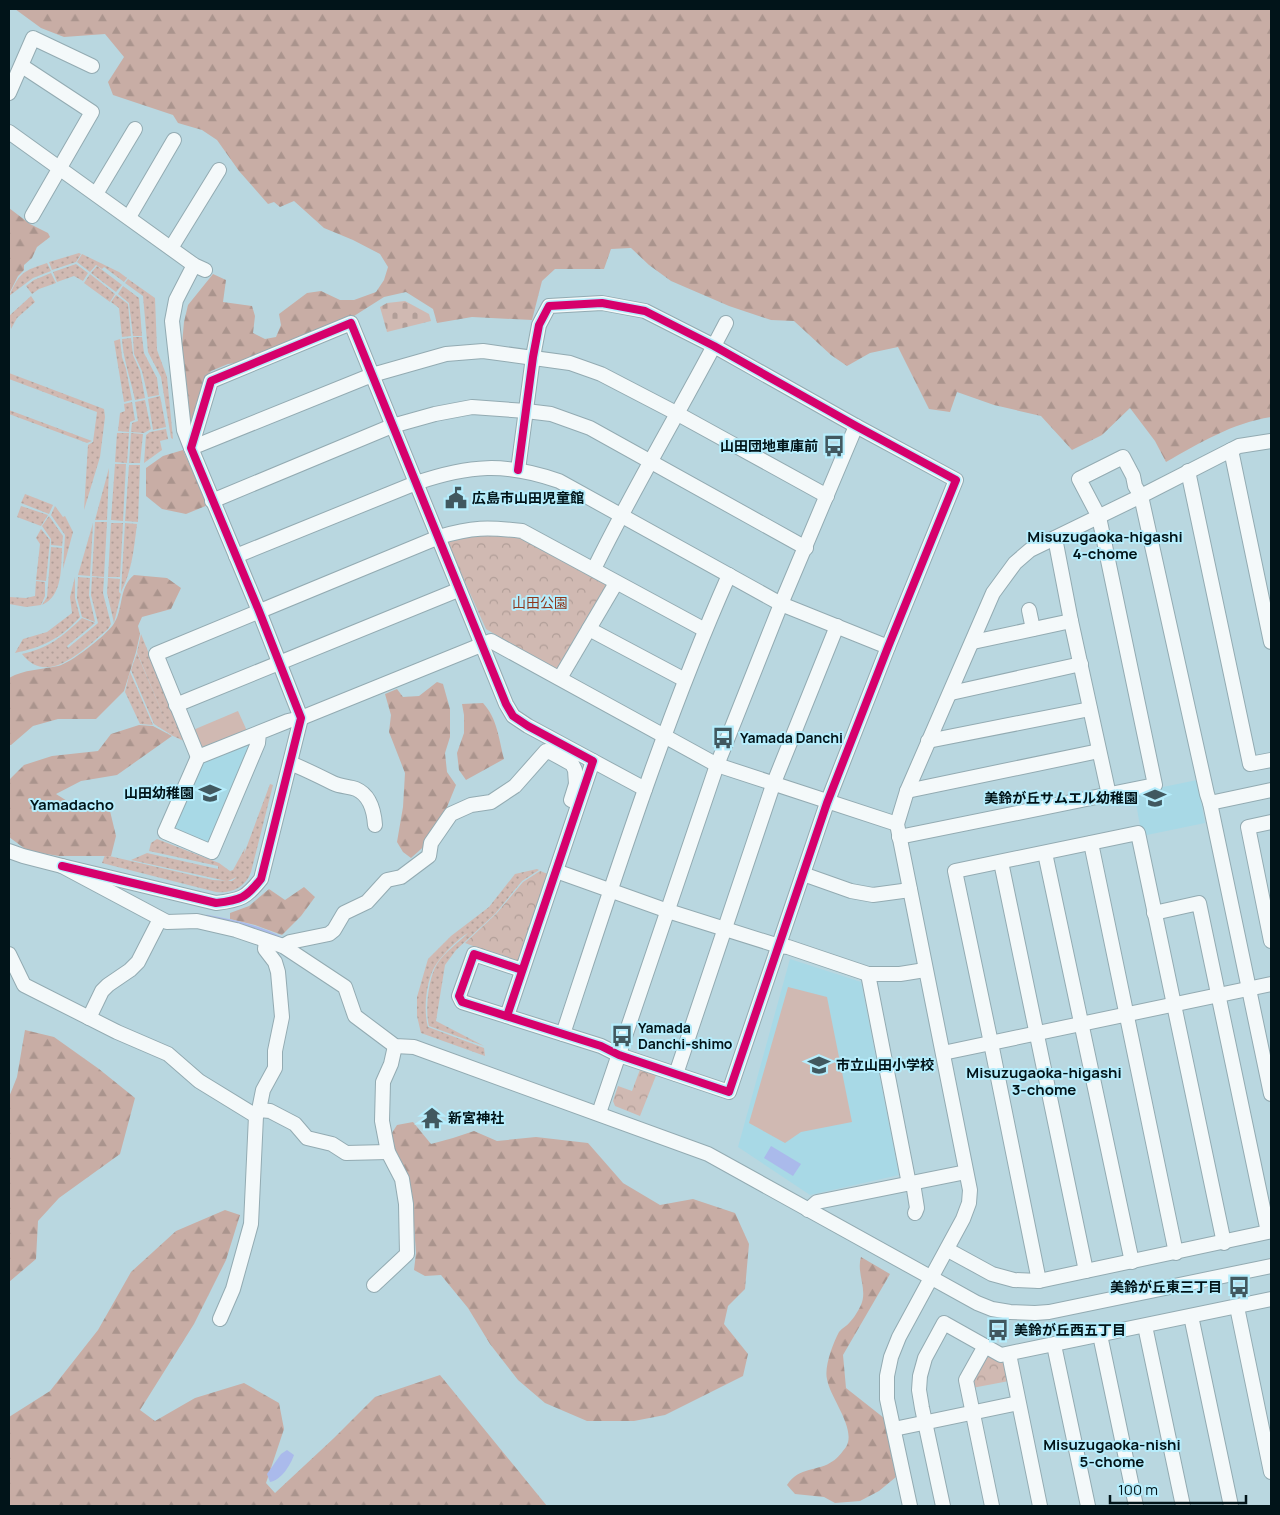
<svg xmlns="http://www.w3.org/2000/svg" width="1280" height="1515" font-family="Manrope,'Noto Sans JP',sans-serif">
<defs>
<pattern id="grass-dots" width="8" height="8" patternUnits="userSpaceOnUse" patternTransform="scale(1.25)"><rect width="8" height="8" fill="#d0b9b2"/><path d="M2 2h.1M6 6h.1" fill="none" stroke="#b19e98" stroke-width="1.8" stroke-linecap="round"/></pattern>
<pattern id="forest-firs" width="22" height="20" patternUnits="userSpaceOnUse" patternTransform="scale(1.25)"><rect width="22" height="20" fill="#c8ada5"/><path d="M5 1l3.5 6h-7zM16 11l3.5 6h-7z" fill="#aa948d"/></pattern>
<pattern id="cemetery-stones" width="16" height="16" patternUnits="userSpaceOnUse" patternTransform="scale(1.25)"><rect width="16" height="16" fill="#d0b9b2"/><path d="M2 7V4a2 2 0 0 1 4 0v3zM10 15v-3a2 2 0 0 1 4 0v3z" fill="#b19e98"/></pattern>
<pattern id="park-crowns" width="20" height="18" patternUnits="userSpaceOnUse" patternTransform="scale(1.25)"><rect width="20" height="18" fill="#d0b9b2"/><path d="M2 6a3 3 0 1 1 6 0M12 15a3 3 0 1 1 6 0" fill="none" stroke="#b19e98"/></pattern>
</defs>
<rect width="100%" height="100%" fill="#b9d7e0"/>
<g fill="#a8d9e6">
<polygon points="246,742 252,748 212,842 204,844 176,832 173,826 201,760"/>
<polygon points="1197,780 1205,823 1142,836 1134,793"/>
<polygon points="790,959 861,982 899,1175 810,1195 738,1147"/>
</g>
<g fill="url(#grass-dots)">
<polygon points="79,253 81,254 76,262 52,270 49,262"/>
<polygon points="82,254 119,272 127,278 124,282 104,267 102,269 96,265 90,272 77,262"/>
<path d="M47 263 51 271 33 278 9 296C20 272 23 271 47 263Z"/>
<polygon points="76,264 88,273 83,281 74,276 57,282 53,272"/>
<polygon points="97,266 122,285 116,292 91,273"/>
<polygon points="51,273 56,283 39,289 32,294 26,286 34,280"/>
<polygon points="90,274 115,294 110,302 84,283"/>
<polygon points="128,279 155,298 157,350 167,377 173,439 171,438 161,377 148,352 143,296 125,283"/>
<polygon points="123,286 139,298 142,336 133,336 129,303 118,294"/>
<polygon points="116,295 128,304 131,336 122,337 119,308 111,302"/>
<polygon points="31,296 35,302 17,318 11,329 9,316"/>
<polygon points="133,337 142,337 144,353 157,378 159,395 148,397 142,371 134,354"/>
<path d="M131 338 133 355 140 371 145 398 135 400C131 380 123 359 122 339Z"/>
<polygon points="120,339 122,357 126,369 132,400 124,402 114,341"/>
<polygon points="9,373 104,409 105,417 100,457 84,510 88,445 93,442 97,412 9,379"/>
<polygon points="160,396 166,427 153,430 148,399"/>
<polygon points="145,400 151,429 144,433 131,432 132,423 138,421 135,402"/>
<polygon points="132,402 135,420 130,422 129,432 118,431 120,413 125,411 124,404"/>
<polygon points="9,410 92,441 87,443 9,414"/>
<polygon points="166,429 168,439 160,441 162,450 144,463 146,435 150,432"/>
<polygon points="117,433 129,433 127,463 115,462"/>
<polygon points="131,433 143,434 140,463 129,463"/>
<polygon points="115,464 126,464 123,521 111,520"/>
<polygon points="129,465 140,465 138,522 125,521"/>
<polygon points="109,468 107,520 95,520"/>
<polygon points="25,494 53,505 49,514 21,503"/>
<polygon points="21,506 48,515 41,526 17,517"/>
<polygon points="55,506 63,517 65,516 73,532 63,569 65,535 51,515"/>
<polygon points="49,516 63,536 62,546 51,545 51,539 42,526"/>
<polygon points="95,522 107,522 104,577 92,576"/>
<polygon points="93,523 90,576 78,575"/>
<polygon points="111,523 123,523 120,577 108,577"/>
<path d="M125 523 137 524C134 548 132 571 121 592Z"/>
<polygon points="41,529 50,540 46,581 36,580 40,544 36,538"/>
<path d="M51 547 62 548C61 567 63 596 42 605L47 597Z"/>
<path d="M75 577V598L80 617C60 639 43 647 15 653L23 639 47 632 72 613 70 597Z"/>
<polygon points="78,577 90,578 89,595 95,622 82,617 77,598"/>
<path d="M92 577 104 578 103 593 111 624 108 629C85 648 48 688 22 654 49 648 62 637 82 618L95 623 67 646 68 648 98 623 91 595Z"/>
<polygon points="108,578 120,579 119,592 121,594 114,623 107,593"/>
<polygon points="36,581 45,582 45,596 41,605 26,607 9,604 9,597 26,598 35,596"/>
<polygon points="141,634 184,741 173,736 154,724 131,670 137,653 170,732 137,652"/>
<polygon points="130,672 153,725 140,724 125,692"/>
<path d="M270 784 273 785 251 872C246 887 231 894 216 892L102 863 105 855 213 880 232 881 237 877 228 881 222 880 131 860 147 853 218 869V866L149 851 151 843 157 839 219 863 230 871 233 870 245 848 244 854Z"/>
<path d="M537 869 539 870 522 881 495 914 456 950 445 965 436 1021 484 1046 429 1026C425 1010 428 979 437 964 445 952 459 942 468 933 457 940 445 952 437 963 426 978 423 1010 428 1027L484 1048 485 1056 421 1033 417 1016V997L428 959 451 936 489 907 515 874Z"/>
</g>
<g fill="url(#forest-firs)">
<path d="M15 9H1271V417C1232 423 1200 443 1166 462L1155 441 1130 408 1102 435 1072 450 1041 416 994 405 957 392 950 412 929 409 898 347 870 353 847 366 831 355 794 321 771 320 729 306 671 281 649 265 631 248 611 249 604 269H555L542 281 532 320 472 317 437 323 433 309 406 292 384 297 354 316 263 352 244 362 228 364 211 371 207 376 193 424 188 423 181 355 184 322 188 305 213 274 226 280 223 302 252 306 255 316 253 333 265 339 276 337 281 325 279 314 307 293 321 291 340 300H354L376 292 384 280 388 267 380 254 353 240 324 228 294 201 280 207 274 202 268 204 239 171 217 140 202 130 178 123 173 115 113 95 108 82 124 57 105 34 64 37 41 28Z"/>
<polygon points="9,208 30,224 48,233 50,237 37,247 32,258 24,265 24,270 18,276 9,294"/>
<polygon points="183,450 208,505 186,514 162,509 146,496 146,468 163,456"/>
<path d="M134 575 167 578 181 588 171 609 142 617 138 626 140 634 136 652 124 691 96 719H58L33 726 11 745H9V678C25 669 40 670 58 666 71 663 105 636 113 625 124 610 118 588 134 575Z"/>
<polygon points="437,682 443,684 450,709 450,737 445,753 447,772 456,785 445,812 429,842 411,858 403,852 397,842 403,807 405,773 389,732 391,715 385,694 397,689 403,697 419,696"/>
<path d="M483 703C497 718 499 739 504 759L466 780 459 770 457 753 464 733V715L462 704Z"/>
<polygon points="139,725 153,726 172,736 117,775 81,781 56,794 72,804 110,811 116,836 111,856 59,856 28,851 9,837 9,780 24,765 52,756 98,751 111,734"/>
<polygon points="304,887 315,897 301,916 282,935 255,925 230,919 230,913 249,906 269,889 285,900"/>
<polygon points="25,1030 54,1037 99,1069 135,1098 120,1154 59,1198 38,1221 36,1259 9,1282 9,1097 17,1077"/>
<polygon points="413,1122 431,1144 453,1138 474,1131 497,1141 536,1137 588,1143 623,1183 660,1205 693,1199 735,1213 749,1244 745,1289 728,1306 724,1324 748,1354 743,1376 665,1415 634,1421 587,1421 545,1403 518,1380 490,1344 468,1308 441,1275 425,1276 414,1270 416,1253 413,1211 395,1159 390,1136 397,1125"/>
<polygon points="225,1210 240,1215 226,1260 194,1324 140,1410 155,1421 195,1398 244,1383 279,1403 284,1429 266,1483 275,1493 334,1438 375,1397 440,1375 547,1506 9,1506 9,1417 50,1391 98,1330 131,1272 176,1231"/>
<path d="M861 1257 890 1274 843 1355 846 1388 884 1418 896 1477 879 1491 860 1501 835 1503 824 1497 795 1494 787 1485C799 1466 818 1472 833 1461 837 1459 843 1451 846 1447 857 1429 830 1398 827 1379 824 1367 833 1343 839 1332 842 1328 847 1326 850 1322 854 1318 858 1311 861 1305 868 1289 856 1273 861 1257Z"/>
</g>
<polygon fill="url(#cemetery-stones)" points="405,301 429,314 431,321 387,332 380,307 387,303"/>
<g fill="url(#park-crowns)">
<polygon points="494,533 520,537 604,581 606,586 562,667 553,669 486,629 448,544 450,539"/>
<polygon points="540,871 548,874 519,960 514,961 465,943 496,914 523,882"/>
<polygon points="641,1067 657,1073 640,1116 615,1106 613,1101 618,1086 632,1091"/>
<polygon points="991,1355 1005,1363 1009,1381 972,1388 970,1381 984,1357"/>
</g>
<g fill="#d0b9b2">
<polygon points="238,711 247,731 206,748 199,746 193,730"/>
<polygon points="788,987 827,997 852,1122 801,1132 785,1143 749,1123"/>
</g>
<g fill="#aabaeb">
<polygon points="771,1146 801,1164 793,1176 764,1158"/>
<path d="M287 1450 294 1455C290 1466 281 1480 270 1482L267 1474 281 1454Z"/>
</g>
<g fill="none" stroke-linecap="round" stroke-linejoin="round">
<path stroke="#aabaeb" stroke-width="2.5" d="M207 916C234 921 259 926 283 939"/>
<g stroke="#93abb2" stroke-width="16">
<g id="minor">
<polyline points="22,66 92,112 32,216"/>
<polyline points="9,93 33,38 92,66"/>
<polyline points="9,132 194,265 205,270"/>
<polyline points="96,194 135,129"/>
<polyline points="129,217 174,140"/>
<polyline points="171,248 219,170"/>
<polyline points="194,265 176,300 172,321 184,430 191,448 372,375 446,354 483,351 570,363 601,374 678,414 827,496"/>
<polyline points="1231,450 1271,642"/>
<polyline points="518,470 533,357 539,325 549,306 602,303 645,311 714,346 856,426 956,480 888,647 827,803 729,1092 619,1055 601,1046 462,1002 459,996 474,954 522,970"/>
<polyline points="1188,471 1250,764 1271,760"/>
<polyline points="212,501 392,426 435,414 472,407 526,411 551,414 590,428 806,548"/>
<polyline points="1055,538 1071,621 1109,795"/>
<path d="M236 556 416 483C469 465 505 462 559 481L781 604 888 647"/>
<path d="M594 569C635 485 683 406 726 323"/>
<polyline points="1029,610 1033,629"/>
<polyline points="589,629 685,680"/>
<polyline points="973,642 1071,621"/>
<polyline points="560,678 616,583"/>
<polyline points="951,693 1081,664"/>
<polyline points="176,705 458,590"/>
<polyline points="259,733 258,743 212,852 165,832 198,757 288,721 301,718 491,641 717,765 897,824"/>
<polyline points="928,741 1090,709"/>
<path d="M198 757 156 654 439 537C472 527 488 527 522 531L705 630"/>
<polyline points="593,761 645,789"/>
<path d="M290 763C305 769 319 776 333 783 341 787 349 786 356 789 370 795 374 811 375 825"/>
<polyline points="907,791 1099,751"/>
<polyline points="1210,803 1271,790"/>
<polyline points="1271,822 1248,827 1271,941"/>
<polyline points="899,837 1155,785 1099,517 1079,479 1123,457 1133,476 1135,486 1141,496 1207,794 1210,803 1271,1094"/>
<polyline points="1091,843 1176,1253"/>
<polyline points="9,851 23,856 62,866 167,922 197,921 236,930 283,946 345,987 355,1016 395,1046 414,1047 708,1154 977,1303 992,1309 1010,1312 1035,1313 1049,1312 1271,1266"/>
<polyline points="1045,853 1132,1262"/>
<polyline points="1001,862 1086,1271"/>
<path d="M62 866 216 903C241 900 246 898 261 879L301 718 259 611 191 448 211 381 351 323 506 704 513 716 528 726 593 761 507 1016"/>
<polyline points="556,871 668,911 779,946 788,947 868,974 900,974 925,970"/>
<polyline points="803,874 851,891 873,895 910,890"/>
<polyline points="283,946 290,942 329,934 334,930 344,913 367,902 387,880 401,877 429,856 431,843 451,814 471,805 491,802 515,786 546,751 552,753 572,764 575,770 576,784 571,800"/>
<polyline points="9,954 24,985 117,1032 168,1054 199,1081 256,1116"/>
<polyline points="868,974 909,1184"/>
<polyline points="89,1018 102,991 108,985 130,970 138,962 160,919"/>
<path d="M563 1034C614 880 663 724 729 575"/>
<polyline points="943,1053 1271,984"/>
<polyline points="676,1074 773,785 837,626"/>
<polyline points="259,1110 270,1111 295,1124 307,1138 332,1144 346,1153 388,1152"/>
<polyline points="599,1113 717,765 781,604 856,426"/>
<polyline points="913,1183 917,1208 915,1213"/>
<polyline points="808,1210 817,1202 966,1172"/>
<polyline points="948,1250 992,1274 1014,1280 1039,1281 1268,1232 1199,903 1154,913"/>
<polyline points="1039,1281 991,1043 955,871 1138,833 1224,1243"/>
<polyline points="374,1285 407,1254 406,1204 402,1179 388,1152 382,1121 383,1082 391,1064 395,1046"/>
<polyline points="1237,1307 1271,1472"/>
<polyline points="1191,1316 1231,1506"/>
<polyline points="220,1319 233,1289 251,1224 256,1116 259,1110 263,1090 275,1068 275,1051 282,1017 278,972 275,962 265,949 266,941"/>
<polyline points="1145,1326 1183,1506"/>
<polyline points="1100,1335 1136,1506"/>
<polyline points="1054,1345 1088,1506"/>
<polyline points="985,1346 966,1380 992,1506"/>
<polyline points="1009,1354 1040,1506"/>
<polyline points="894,1429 1018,1403"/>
<polyline points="910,1506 887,1399 887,1376 891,1357 899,1337 963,1219 969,1203 970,1190 897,824 907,791 993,593 1015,563 1030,550 1141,496 1231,450 1239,446 1271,441"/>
<polyline points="943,1506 922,1408 919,1390 920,1376 925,1358 944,1323 1001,1355 1271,1299"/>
</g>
</g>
<use href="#minor" stroke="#f4f9fa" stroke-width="14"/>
<g stroke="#b6edfc" stroke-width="11">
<g id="cycleway">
<polyline points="518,470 533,357 539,325 549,306 602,303 645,311 714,346 856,426 956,480 888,647 827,803 729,1092 619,1055 601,1046 462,1002 459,996 474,954 522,970"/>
<path d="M62 866 216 903C241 900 246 898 261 879L301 718 259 611 191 448 211 381 351 323 506 704 513 716 528 726 593 761 507 1016"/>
</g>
</g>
<use href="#cycleway" stroke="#d6006c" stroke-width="8"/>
</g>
<defs>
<g id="bus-bare" transform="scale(1.725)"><path d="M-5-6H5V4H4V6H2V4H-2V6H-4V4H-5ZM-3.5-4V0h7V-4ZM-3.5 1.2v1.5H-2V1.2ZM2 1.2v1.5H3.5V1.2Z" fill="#41585f" stroke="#b6edfc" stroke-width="2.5" paint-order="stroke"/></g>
<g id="civic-bare" transform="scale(1.725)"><path d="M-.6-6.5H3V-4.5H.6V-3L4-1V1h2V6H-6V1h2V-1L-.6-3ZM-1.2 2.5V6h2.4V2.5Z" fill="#41585f" stroke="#b6edfc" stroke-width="2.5" paint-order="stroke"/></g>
<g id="school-bare" transform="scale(1.725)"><path d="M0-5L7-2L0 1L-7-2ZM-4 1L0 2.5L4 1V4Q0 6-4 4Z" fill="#41585f" stroke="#b6edfc" stroke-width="2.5" paint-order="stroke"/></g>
<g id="temple-bare" transform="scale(1.725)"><path d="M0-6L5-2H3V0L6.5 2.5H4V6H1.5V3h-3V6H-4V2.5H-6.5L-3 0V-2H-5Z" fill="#41585f" stroke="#b6edfc" stroke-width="2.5" paint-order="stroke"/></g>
</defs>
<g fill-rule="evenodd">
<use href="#bus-bare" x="834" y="446"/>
<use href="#civic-bare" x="456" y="498"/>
<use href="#bus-bare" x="723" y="738"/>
<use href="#school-bare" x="210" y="793"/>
<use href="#school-bare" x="1155" y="798"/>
<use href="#bus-bare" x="622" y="1036"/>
<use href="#school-bare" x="819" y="1065"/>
<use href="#temple-bare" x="432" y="1118"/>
<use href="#bus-bare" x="1239" y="1287"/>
<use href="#bus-bare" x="998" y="1330"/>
</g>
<g text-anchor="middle" stroke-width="4" stroke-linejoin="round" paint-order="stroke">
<g font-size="14" font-weight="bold" fill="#011419" stroke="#b6edfc" text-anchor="start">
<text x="818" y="451" text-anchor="end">山田団地車庫前</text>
<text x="472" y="503">広島市山田児童館</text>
<text x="740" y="743">Yamada Danchi</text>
<text x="194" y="798" text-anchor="end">山田幼稚園</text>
<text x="1138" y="803" text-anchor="end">美鈴が丘サムエル幼稚園</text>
<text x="638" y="1033">Yamada<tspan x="638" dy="16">Danchi-shimo</tspan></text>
<text x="836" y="1070">市立山田小学校</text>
<text x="448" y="1123">新宮神社</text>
<text x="1222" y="1292" text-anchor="end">美鈴が丘東三丁目</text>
<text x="1014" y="1335">美鈴が丘西五丁目</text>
</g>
<g font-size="14" fill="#8e371c" stroke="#b6edfc">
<text x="540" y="608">山田公園</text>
</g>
<g font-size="15" font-weight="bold" fill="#011419" stroke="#b6edfc">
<text x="1105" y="542">Misuzugaoka-higashi<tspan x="1105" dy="17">4-chome</tspan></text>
<text x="72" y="810">Yamadacho</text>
<text x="1044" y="1078">Misuzugaoka-higashi<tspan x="1044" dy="17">3-chome</tspan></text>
<text x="1112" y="1450">Misuzugaoka-nishi<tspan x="1112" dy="17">5-chome</tspan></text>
</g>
</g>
<rect width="1280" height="1515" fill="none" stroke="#011419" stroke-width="20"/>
<path d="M1110 1495v8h136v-8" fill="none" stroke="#011419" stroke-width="2.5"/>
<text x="1118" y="1495" font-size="15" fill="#011419" stroke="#b6edfc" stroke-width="4" paint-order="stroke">100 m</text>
</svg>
